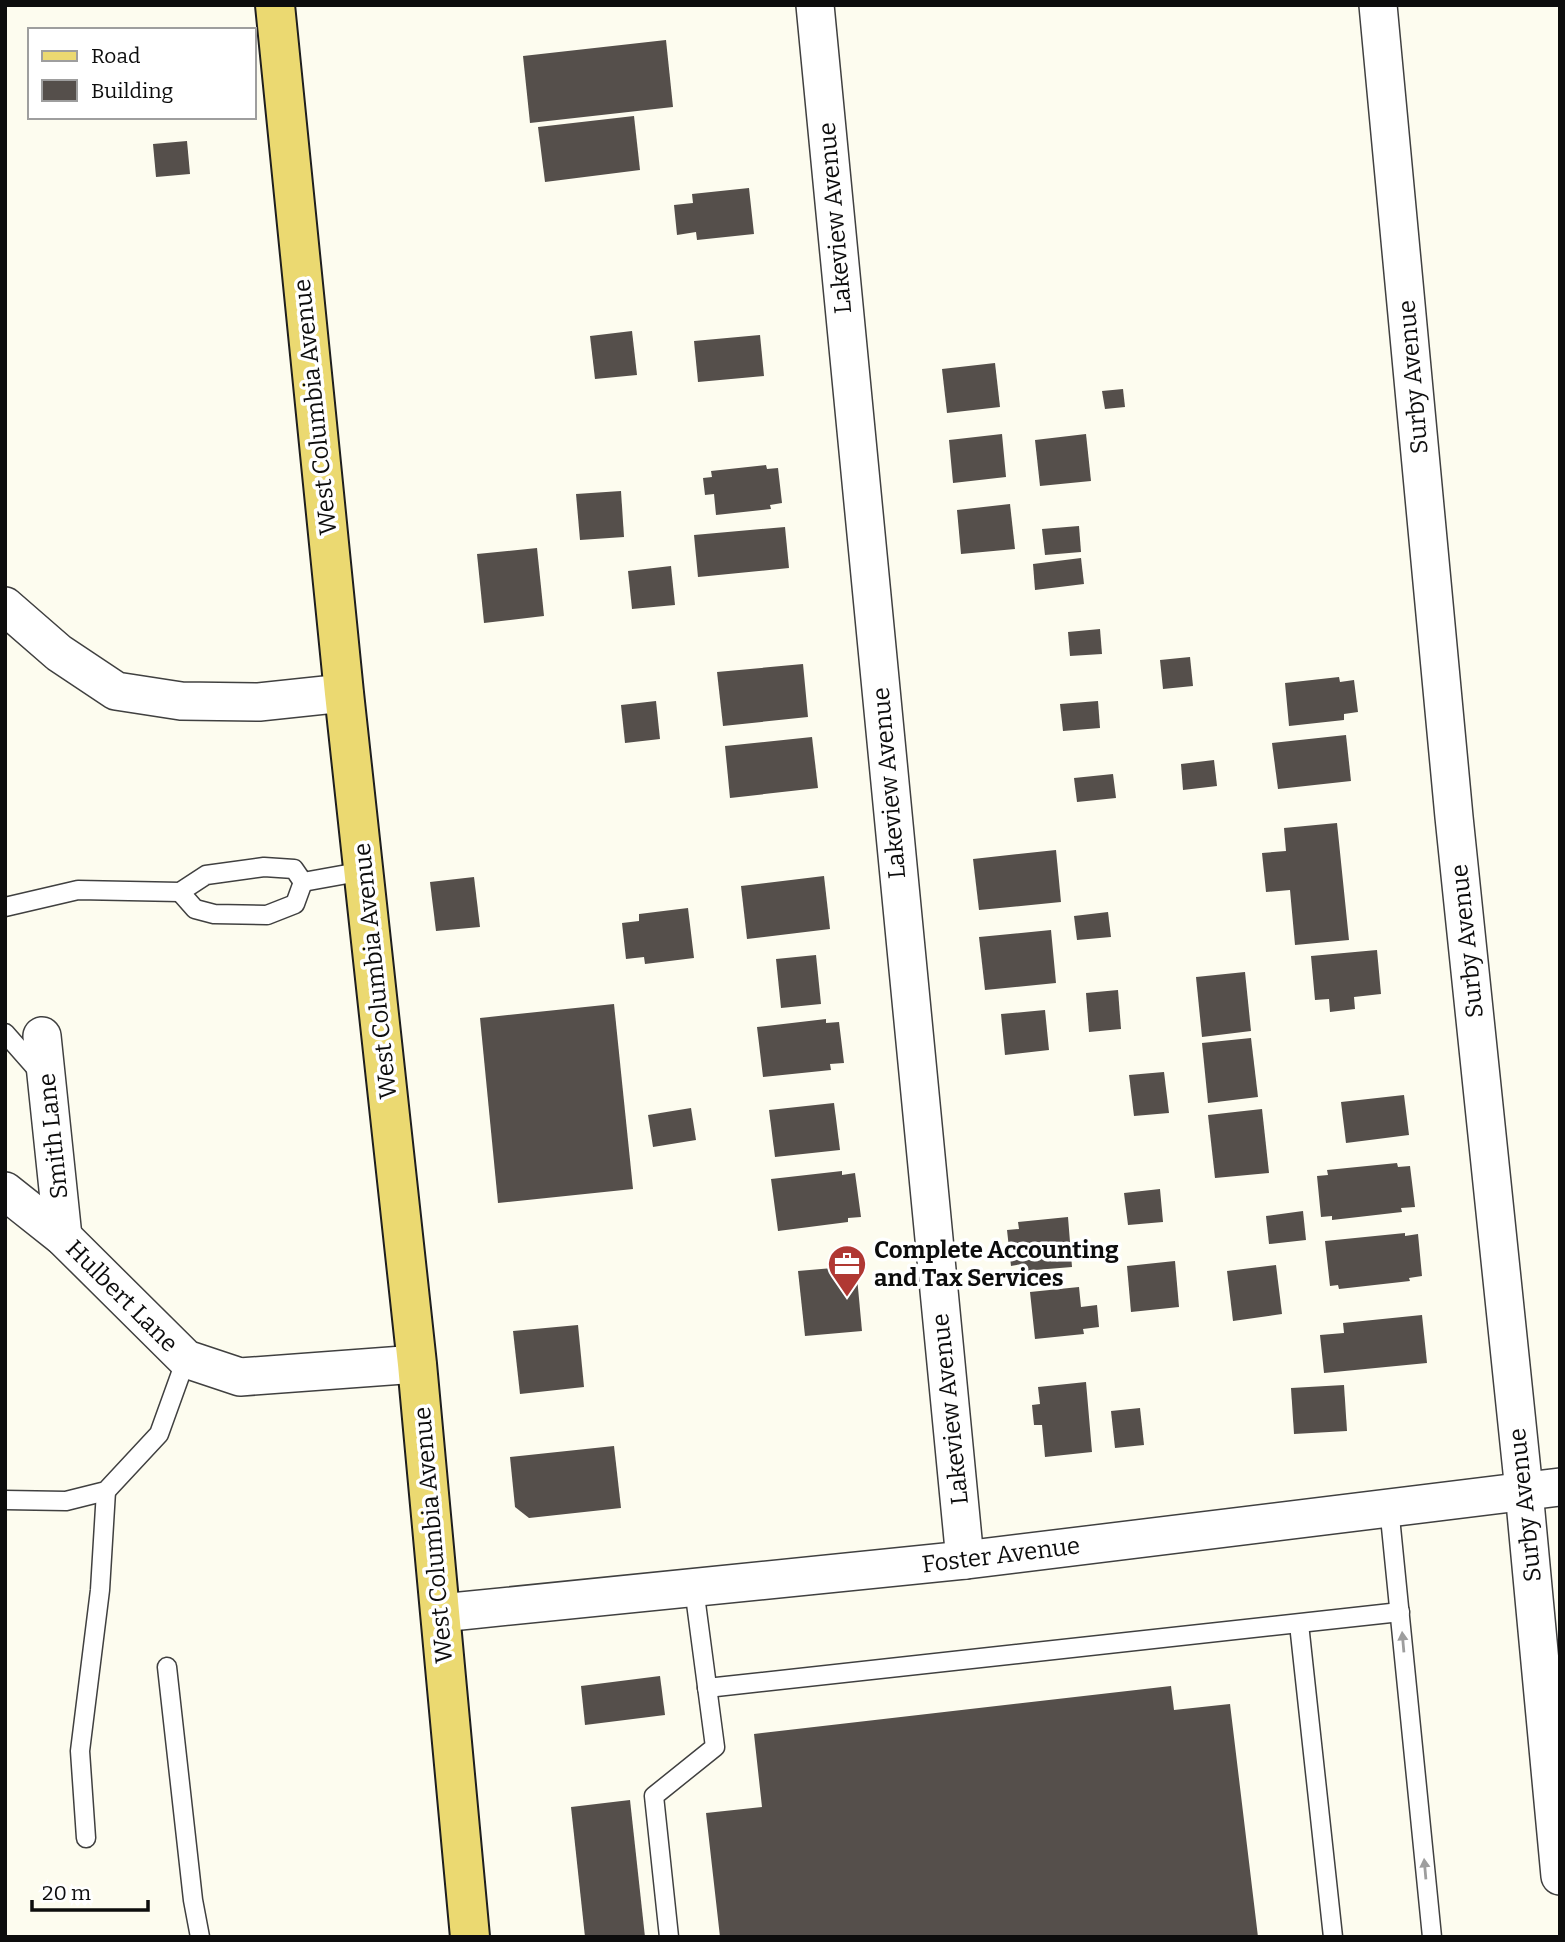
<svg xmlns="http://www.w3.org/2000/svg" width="1565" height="1942" font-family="Bitter,serif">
<rect width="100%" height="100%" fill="#fdfcef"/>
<g fill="#554f4b">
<polygon points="666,40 673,107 530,123 523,56"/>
<polygon points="634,116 640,170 545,182 538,127"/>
<polygon points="187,141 190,174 156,177 153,144"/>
<polygon points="749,188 754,234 697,240 696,232 677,235 674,205 693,203 692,194"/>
<polygon points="632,331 637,375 595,379 590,336"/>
<polygon points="760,335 764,376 698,382 694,341"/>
<polygon points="995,363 1000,407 947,413 942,369"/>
<polygon points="1123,389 1125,407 1105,409 1102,391"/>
<polygon points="1002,434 1006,477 953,483 949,440"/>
<polygon points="1086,434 1091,481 1040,486 1035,440"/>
<polygon points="766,465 767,469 778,468 782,503 770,505 771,509 716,515 714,494 705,495 703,478 712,477 711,471"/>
<polygon points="621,491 624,537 580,540 576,494"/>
<polygon points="1010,504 1015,549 961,554 957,510"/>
<polygon points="1079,526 1081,552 1045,555 1042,529"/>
<polygon points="785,527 789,568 698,577 694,535"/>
<polygon points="537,548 544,616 484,623 477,554"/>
<polygon points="1081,558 1084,584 1035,590 1033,564"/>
<polygon points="671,566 675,605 632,609 628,571"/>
<polygon points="1100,629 1102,654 1070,656 1068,632"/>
<polygon points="1190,657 1193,686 1163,689 1160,660"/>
<polygon points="803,664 808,717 723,726 717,672"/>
<polygon points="1339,677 1340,682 1354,680 1358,712 1344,714 1344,720 1289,726 1285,683"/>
<polygon points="656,701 660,739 625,743 621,705"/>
<polygon points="1098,701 1100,728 1063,731 1060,704"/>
<polygon points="1346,735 1351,781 1278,789 1272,743"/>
<polygon points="812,737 818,788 730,798 725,746"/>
<polygon points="1214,760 1217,786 1183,790 1181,764"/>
<polygon points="1113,774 1116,798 1077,802 1074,778"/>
<polygon points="1337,823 1349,940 1295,945 1290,890 1266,892 1262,853 1286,851 1284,828"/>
<polygon points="1056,850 1061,902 979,910 973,859"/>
<polygon points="824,876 830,929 747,939 741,886"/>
<polygon points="474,877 480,927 436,931 430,882"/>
<polygon points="688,908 694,958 645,964 644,957 626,959 622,923 639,921 639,914"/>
<polygon points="1108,912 1111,937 1077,940 1074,916"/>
<polygon points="1051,930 1056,983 985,990 979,937"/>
<polygon points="1377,950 1381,994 1354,997 1355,1009 1330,1012 1329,999 1315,1000 1311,956"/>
<polygon points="816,955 821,1004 781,1008 776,959"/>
<polygon points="1245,972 1251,1031 1202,1037 1196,977"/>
<polygon points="1118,990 1121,1029 1089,1032 1086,993"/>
<polygon points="614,1004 633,1189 498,1203 480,1018"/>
<polygon points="1045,1010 1049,1050 1005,1055 1001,1014"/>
<polygon points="826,1019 826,1023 839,1022 844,1063 830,1064 831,1070 763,1077 757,1027"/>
<polygon points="1251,1038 1258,1097 1208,1103 1202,1043"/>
<polygon points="1164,1072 1169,1113 1134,1116 1129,1075"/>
<polygon points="1404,1095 1409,1135 1346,1143 1341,1102"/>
<polygon points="834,1103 840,1150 775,1157 769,1110"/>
<polygon points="691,1108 696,1140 653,1147 648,1115"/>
<polygon points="1262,1109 1269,1173 1215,1178 1208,1115"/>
<polygon points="1397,1163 1398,1167 1410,1166 1415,1207 1401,1208 1402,1212 1332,1220 1332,1216 1321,1217 1317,1176 1328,1175 1327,1170"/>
<polygon points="842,1171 842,1175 855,1173 861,1217 848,1218 848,1222 778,1231 771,1179"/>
<polygon points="1160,1189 1163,1222 1128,1225 1124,1193"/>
<polygon points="1303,1211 1306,1240 1269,1244 1266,1216"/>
<polygon points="1068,1217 1072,1267 1023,1271 1022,1264 1011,1266 1007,1230 1019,1229 1018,1222"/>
<polygon points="1405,1233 1405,1236 1418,1234 1422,1276 1409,1278 1410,1281 1339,1289 1338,1285 1330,1286 1325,1241"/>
<polygon points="1175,1261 1179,1307 1131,1312 1127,1266"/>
<polygon points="1276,1265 1282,1314 1233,1321 1227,1271"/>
<polygon points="856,1266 862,1331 805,1336 798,1271"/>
<polygon points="1079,1287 1081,1307 1097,1305 1099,1327 1083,1329 1084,1334 1035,1339 1030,1292"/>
<polygon points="1422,1315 1427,1363 1324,1373 1320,1335 1344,1333 1343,1323"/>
<polygon points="578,1325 584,1387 520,1394 513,1331"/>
<polygon points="1086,1382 1092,1452 1045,1457 1042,1425 1034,1425 1032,1405 1040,1404 1038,1387"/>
<polygon points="1344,1385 1347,1431 1294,1434 1291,1388"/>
<polygon points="1140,1408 1144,1445 1115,1448 1111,1411"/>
<polygon points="614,1446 621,1508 529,1518 515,1507 510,1457"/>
<polygon points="660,1676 665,1715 585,1725 581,1686"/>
<polygon points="1171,1686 1174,1710 1230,1704 1258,1937 720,1937 706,1813 762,1807 754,1734"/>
<polygon points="630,1800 645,1937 585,1937 571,1807"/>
</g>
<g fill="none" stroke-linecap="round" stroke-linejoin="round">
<g stroke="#404040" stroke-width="21">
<g id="service">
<polyline points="180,892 195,909 214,914 267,915 295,904 303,882"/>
<polyline points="5,907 78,890 180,892 206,875 264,867 294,869 303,882 364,871"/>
<polyline points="5,1033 42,1075"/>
<polyline points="5,1500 66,1501 106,1491 159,1434 186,1359"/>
<polyline points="1389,1507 1432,1937"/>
<polyline points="1299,1624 1333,1937"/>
<polyline points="167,1667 193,1900 200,1937"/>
<polyline points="707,1688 1400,1612"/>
<polyline points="86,1838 80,1751 100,1590 106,1491"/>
<polyline points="669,1937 654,1796 715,1747 694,1588"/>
</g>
</g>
<g stroke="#404040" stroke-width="40">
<g id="minor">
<polyline points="815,5 965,1560"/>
<polyline points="1378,5 1454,817 1524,1491 1560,1876"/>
<polyline points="5,606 59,653 116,691 181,701 259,702 344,693"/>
<polyline points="42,1036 63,1237"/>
<polyline points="5,1191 63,1237 186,1359 240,1377 417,1364"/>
<polyline points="441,1613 965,1560 1560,1487"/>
</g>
</g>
<g stroke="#1e1e1e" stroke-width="42">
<polyline id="primary" points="275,5 344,693 417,1364 470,1937"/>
</g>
<use href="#service" stroke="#fff" stroke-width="18"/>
<use href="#minor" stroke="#fff" stroke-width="37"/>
<use href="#primary" stroke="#ebd971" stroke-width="38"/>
</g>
<defs><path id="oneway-solid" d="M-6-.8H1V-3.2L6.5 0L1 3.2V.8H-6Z" transform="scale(1.75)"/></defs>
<g fill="#9e9e9e">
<use href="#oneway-solid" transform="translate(1403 1642) rotate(-95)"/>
<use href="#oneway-solid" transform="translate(1425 1869) rotate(-95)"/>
</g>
<defs>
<g id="office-pin" transform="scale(2.0125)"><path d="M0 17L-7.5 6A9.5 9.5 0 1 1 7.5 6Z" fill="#b03833" stroke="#fff"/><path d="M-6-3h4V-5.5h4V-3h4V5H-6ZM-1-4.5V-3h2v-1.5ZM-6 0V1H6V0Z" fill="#fff"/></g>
</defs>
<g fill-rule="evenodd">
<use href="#office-pin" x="847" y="1264"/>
</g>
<g text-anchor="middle" stroke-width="7" stroke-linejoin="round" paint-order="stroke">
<g font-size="24" fill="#0d0d0d" stroke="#fff">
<text transform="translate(835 218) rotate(-95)" y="8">Lakeview Avenue</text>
<text transform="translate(1413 377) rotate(-95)" y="8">Surby Avenue</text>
<text transform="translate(315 407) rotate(-96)" y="8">West Columbia Avenue</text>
<text transform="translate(889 783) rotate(-95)" y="8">Lakeview Avenue</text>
<text transform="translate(1467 941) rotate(-96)" y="8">Surby Avenue</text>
<text transform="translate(375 971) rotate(-96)" y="8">West Columbia Avenue</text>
<text transform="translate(53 1136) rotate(-96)" y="8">Smith Lane</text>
<text transform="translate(122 1296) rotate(45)" y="8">Hulbert Lane</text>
<text transform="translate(950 1409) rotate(-96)" y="8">Lakeview Avenue</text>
<text transform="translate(1525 1505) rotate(-96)" y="8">Surby Avenue</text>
<text transform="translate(433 1535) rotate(-95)" y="8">West Columbia Avenue</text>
<text transform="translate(1001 1555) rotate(-7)" y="8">Foster Avenue</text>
</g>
<g font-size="24" font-weight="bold" fill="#0d0d0d" stroke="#fff" text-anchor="start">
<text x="874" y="1258">Complete Accounting<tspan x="874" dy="28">and Tax Services</tspan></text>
</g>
</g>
<rect width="1565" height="1942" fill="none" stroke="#0d0d0d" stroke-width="14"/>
<rect x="28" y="28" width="228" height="91" fill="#ffffff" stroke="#9e9e9e" stroke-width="2"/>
<rect x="42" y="51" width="35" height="10" fill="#ebd971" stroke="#9e9e9e" stroke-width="2"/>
<text x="91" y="63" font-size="21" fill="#0d0d0d">Road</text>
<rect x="42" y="80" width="35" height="21" fill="#554f4b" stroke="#9e9e9e" stroke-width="2"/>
<text x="91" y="98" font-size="21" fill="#0d0d0d">Building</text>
<path d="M32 1900v10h116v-10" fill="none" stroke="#0d0d0d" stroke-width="3.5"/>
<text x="42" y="1900" font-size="21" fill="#0d0d0d" stroke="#ffffff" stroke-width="5" paint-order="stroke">20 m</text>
</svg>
